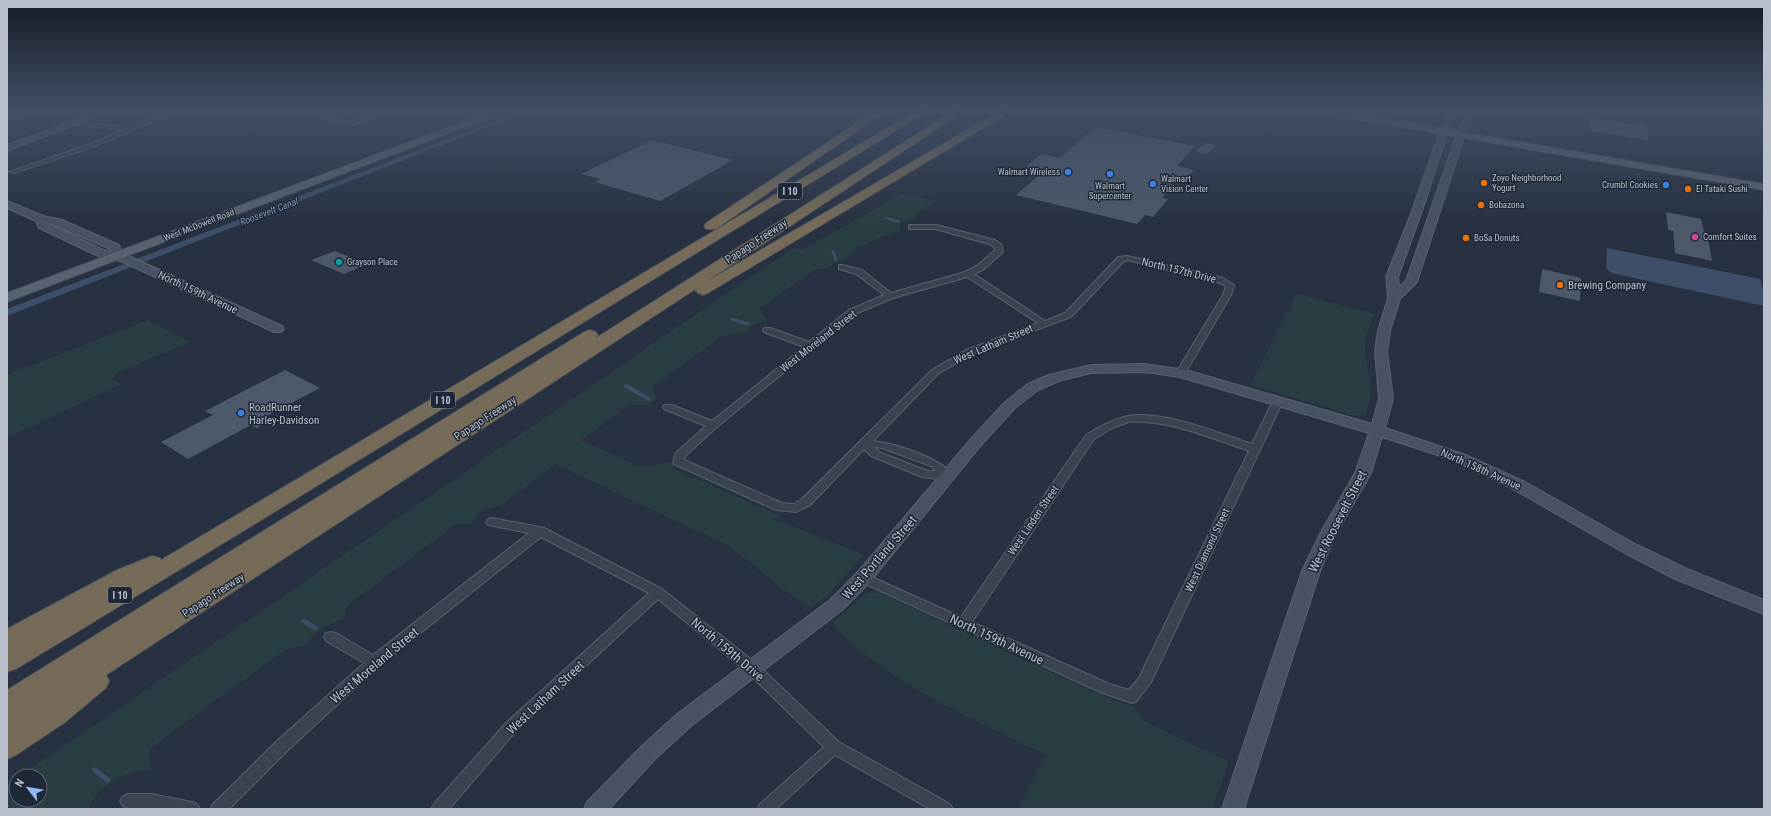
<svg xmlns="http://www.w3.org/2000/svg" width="1771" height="816" font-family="'Roboto Condensed',sans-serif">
<rect width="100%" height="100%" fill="#273141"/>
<g fill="#293e42">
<path d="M903 193 935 201 918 213 914 219 901 223 899 228 902 231C882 237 857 244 845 260L836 262 828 268 814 270 759 309 767 321 753 324 747 332 721 337 653 386V391L657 398 648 405H630L618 409 621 411 581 440 640 467 671 462 676 470 779 515V521L864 555 829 593 811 608C780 590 756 565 727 545L555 464 500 506 486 509 478 514 470 525 456 524 348 605 343 619C327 625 315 630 306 645L285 650 149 749 151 770C142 771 133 772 125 775 112 781 92 794 89 809H7V785L16 779V800H40V776H20L786 253 795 248 802 250Z"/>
<path d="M1297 294 1375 314C1371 324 1364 338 1365 349 1368 376 1376 388 1365 416L1352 415 1250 385Z"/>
<polygon points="148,320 190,342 116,373 112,379 121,384 7,438 7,375"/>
<path d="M878 592 1114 701 1132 705 1146 722 1229 762 1212 809H1019L1046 755C977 720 884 682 832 624L863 595Z"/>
</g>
<polygon fill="#3d4e69" points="1607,248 1760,279 1764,293 1764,306 1611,273 1606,268"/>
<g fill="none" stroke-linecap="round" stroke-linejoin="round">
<polyline stroke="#3d4e69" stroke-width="2.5" points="886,218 899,222"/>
<g stroke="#3d4e69" stroke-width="3">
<polyline points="833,252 836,260"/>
<polyline points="732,319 748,324"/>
</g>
<polyline stroke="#3d4e69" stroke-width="4" points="626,386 649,399"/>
<g stroke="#3d4e69" stroke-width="5">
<polyline points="304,621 315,628"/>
<polyline points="95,770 108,780"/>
</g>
<polygon fill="#3d4e69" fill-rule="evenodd" points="525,109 534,109 7,316 7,309"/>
</g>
<g fill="#4d586a">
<polygon points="1590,118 1636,125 1636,123 1647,125 1649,140 1589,131"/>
<polygon points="1096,127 1195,146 1177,166 1194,170 1184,181 1177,180 1162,198 1168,199 1153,217 1145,215 1137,224 1016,195 1038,176 1020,172 1029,165 1027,165 1042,154 1059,158"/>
<polygon points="652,140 733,160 660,201 595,182 601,179 581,174"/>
<polygon points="1204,143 1216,145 1208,154 1196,152"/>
<polygon points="1666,212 1701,219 1704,232 1707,233 1712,261 1675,253 1673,231 1668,230"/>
<polygon points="335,251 367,264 344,274 311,260"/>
<polygon points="1542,269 1581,278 1580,301 1539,292"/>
<polygon points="285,370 320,388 263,418 269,421 257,428 251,425 188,459 161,442 213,415 205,411"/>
</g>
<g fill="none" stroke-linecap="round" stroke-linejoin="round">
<g stroke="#59616e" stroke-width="2">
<g id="street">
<polygon points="37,109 45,109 11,119 8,117"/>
<polygon points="175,109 182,109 95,146 14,173 9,172 91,144 124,130 78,125 75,123 76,122 130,127"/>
<path d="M280 109C292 107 309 110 320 113 330 116 341 122 351 121 367 119 383 106 399 109L351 125 340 124 315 116Z"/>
<polygon points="1450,109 1456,109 1448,126 1444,126 1443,125"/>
<polygon points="1467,109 1473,109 1466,128 1461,129"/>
<path d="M1600 109H1615C1612 112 1603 112 1600 109Z"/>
<path d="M909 225H936L995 240 1001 244 1003 251 1002 253 984 269 974 274 1045 321 1065 313 1118 257 1127 256 1223 278 1234 285 1231 295 1184 375 1181 376 1176 373 1223 295 1226 286 1217 282 1127 260 1124 261 1071 317 972 354 938 374 873 441C894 443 942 458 953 476L952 479 948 480 922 477 871 456 864 449 810 505 796 512 776 510 674 464 673 462 676 453 706 426 664 409 663 407 664 405H672L712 421 804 347 764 332 763 330 764 328H770L809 342 849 310 884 295 856 274 839 269V265H842L862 270 891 293 965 272 978 265 995 250 994 247 989 244 936 229H909ZM967 277 1038 323 966 350 932 370 802 499 794 504 782 503 684 460 685 456 717 427 855 314 893 298ZM874 447 882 448 931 466 936 471H928L879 452Z"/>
<path d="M1278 398 1283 401 1151 682 1137 701 1132 703 1100 692 859 581 857 578 859 575 863 573 867 575 961 617 1086 435C1099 427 1113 419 1128 416 1163 410 1219 433 1252 444L1273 401ZM1129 422C1170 420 1210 438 1249 451L1139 678 1129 690 1109 684 972 622 1094 439 1112 428Z"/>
<polygon points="492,518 544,528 662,589 757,664 839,742 950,804 953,809 930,809 835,755 776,809 757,809 760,804 824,747 747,672 658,599 516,731 449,809 431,809 434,804 506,723 649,593 541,537 379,666 287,751 229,809 210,809 213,804 277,741 364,663 326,641 324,637 326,633 331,632 336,633 373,655 529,533 488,525 486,522 488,519"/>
<polygon points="128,794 151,794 192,802 197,804 200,809 128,808 123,806 120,801 123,796"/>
</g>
</g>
<g stroke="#59616e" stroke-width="2">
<g id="secondary">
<polygon points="105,109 115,109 7,151 7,145"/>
<polygon points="1446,122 1450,125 1422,211 1398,277 1399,287 1406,281 1459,128 1463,125 1467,128 1417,282 1400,299 1390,331 1387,351 1393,399 1385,428 1463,454 1525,482 1635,544 1687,569 1764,600 1764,614 1675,579 1623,552 1515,490 1453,460 1382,437 1371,473 1336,534 1320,571 1244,809 1222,809 1302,571 1320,534 1355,473 1369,433 1180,377 1144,372 1091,373 1059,381 1038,390 1015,408 981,445 869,583 842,610 691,726 656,758 609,809 584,809 587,802 642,746 677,714 830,600 857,573 971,439 1005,402 1028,384 1049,375 1091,365 1144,364 1186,370 1372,424 1379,399 1375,351 1378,331 1388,298 1386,277 1412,211 1442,125"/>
<path d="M7 201 43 216 62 220 119 245 122 255 131 257 282 326 284 329 282 332H274L123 262 96 255 39 228 36 221 7 208ZM47 223 55 225 110 249 111 252 103 250Z"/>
</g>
</g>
<g stroke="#454c5a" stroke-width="2">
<g id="primary">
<polygon points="497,109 509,109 507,111 7,302 7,293"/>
<polygon points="1309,109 1328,109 1764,184 1764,190 1314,112"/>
</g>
</g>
<g stroke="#454e5b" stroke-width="2">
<g id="highway">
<polygon points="878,109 889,109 716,229 706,229 704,226 706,223"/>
<polygon points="919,109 931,109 240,533 16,669 7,672 7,650 9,649 7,649 7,629 117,570 152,556 160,558 161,560"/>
<polygon points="956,109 967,109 704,283 1003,109 1015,109 708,293 703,295 698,293 695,290 697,288 106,675 109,681 106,688 64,723 16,755 7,759 7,690 584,332 590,330 596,332 598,335 596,338"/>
</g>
</g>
<use href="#street" fill="#3b4351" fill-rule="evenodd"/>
<use href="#secondary" fill="#495263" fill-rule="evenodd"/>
<use href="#primary" fill="#596270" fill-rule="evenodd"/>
<use href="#highway" fill="#766b58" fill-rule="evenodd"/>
</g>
<linearGradient id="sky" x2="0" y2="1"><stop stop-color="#151b24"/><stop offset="0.49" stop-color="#414e65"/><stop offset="1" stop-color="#414e65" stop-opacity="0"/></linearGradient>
<rect width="1771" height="223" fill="url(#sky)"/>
<g fill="#3f7fe0" stroke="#1f2836" stroke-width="1.5">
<circle cx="1068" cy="172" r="4"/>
<circle cx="1110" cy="174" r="4"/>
<circle cx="1153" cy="184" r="4"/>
<circle cx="1666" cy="185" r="4"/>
<circle cx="241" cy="413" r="4"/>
</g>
<g fill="#e8710a" stroke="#1f2836" stroke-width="1.5">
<circle cx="1484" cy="183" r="4"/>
<circle cx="1688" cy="189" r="4"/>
<circle cx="1481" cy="205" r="4"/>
<circle cx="1466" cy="238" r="4"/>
<circle cx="1560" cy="285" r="4"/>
</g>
<circle fill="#d1479c" stroke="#1f2836" stroke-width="1.5" cx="1695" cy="237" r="4"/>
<circle fill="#0f9aa8" stroke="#1f2836" stroke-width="1.5" cx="339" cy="262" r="4"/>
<g text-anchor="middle" stroke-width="3" stroke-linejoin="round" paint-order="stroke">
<g font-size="9" fill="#b8bfcb" stroke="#1f2836" text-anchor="start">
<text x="1060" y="175" text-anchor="end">Walmart Wireless</text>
<text x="1492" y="181">Zoyo Neighborhood<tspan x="1492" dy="10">Yogurt</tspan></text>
<text x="1161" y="182">Walmart<tspan x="1161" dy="10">Vision Center</tspan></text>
<text x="1658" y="188" text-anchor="end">Crumbl Cookies</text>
<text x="1110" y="189" text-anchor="middle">Walmart<tspan x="1110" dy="10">Supercenter</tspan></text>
<text x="1696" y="192">El Tataki Sushi</text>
<text x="1489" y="208">Bobazona</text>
<text x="1703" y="240">Comfort Suites</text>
<text x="1474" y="241">BoSa Donuts</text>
<text x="347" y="265">Grayson Place</text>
</g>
<g font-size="9" fill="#b8bfcb" stroke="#1f2836">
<text transform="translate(199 225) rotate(-21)" y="3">West McDowell Road</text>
</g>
<g fill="#1f2836" stroke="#8a929e" stroke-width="1">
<rect x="778" y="183" width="24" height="16" rx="3"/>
<rect x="431" y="392" width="24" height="16" rx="3"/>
<rect x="108" y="587" width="24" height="16" rx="3"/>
</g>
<g font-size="10" font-weight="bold" fill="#b8bfcb">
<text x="790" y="195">I 10</text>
<text x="443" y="404">I 10</text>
<text x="120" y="599">I 10</text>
</g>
<g font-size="10" font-style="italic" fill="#8094b2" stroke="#1f2836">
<text transform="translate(269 211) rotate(-21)" y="4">Roosevelt Canal</text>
</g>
<g font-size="11" fill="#b8bfcb" stroke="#1f2836">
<text transform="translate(756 241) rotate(-33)" y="4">Papago Freeway</text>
<text transform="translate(1179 270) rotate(14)" y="4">North 157th Drive</text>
<text transform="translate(198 292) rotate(25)" y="4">North 159th Avenue</text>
<text transform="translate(818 341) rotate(-38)" y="4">West Moreland Street</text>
<text transform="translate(993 344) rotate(-23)" y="4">West Latham Street</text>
<text transform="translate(485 418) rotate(-33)" y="4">Papago Freeway</text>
<text transform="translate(1481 469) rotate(24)" y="4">North 158th Avenue</text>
<text transform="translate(1033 520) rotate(-56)" y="4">West Linden Street</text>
<text transform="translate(1207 550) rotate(-65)" y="4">West Diamond Street</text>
<text transform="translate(213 595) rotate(-33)" y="4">Papago Freeway</text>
</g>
<g font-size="11" fill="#b8bfcb" stroke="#1f2836" text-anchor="start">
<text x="1568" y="289">Brewing Company</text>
<text x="249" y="411">RoadRunner<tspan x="249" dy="13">Harley-Davidson</tspan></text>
</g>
<g font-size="13" fill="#b8bfcb" stroke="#1f2836">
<text transform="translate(1337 521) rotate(-63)" y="5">West Roosevelt Street</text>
<text transform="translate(879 557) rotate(-49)" y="5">West Portland Street</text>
<text transform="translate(997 639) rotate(25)" y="5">North 159th Avenue</text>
<text transform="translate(728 649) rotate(40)" y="5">North 159th Drive</text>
<text transform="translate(374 665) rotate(-40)" y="5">West Moreland Street</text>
<text transform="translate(545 697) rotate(-43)" y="5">West Latham Street</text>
</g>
</g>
<rect width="1771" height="816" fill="none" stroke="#b8bfcb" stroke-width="16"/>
<g transform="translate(28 788) rotate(301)"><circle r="19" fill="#1f2836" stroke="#5c6472"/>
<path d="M0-3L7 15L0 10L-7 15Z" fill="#91b7f6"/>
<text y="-6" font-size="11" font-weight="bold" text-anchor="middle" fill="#b8bfcb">N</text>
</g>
</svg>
